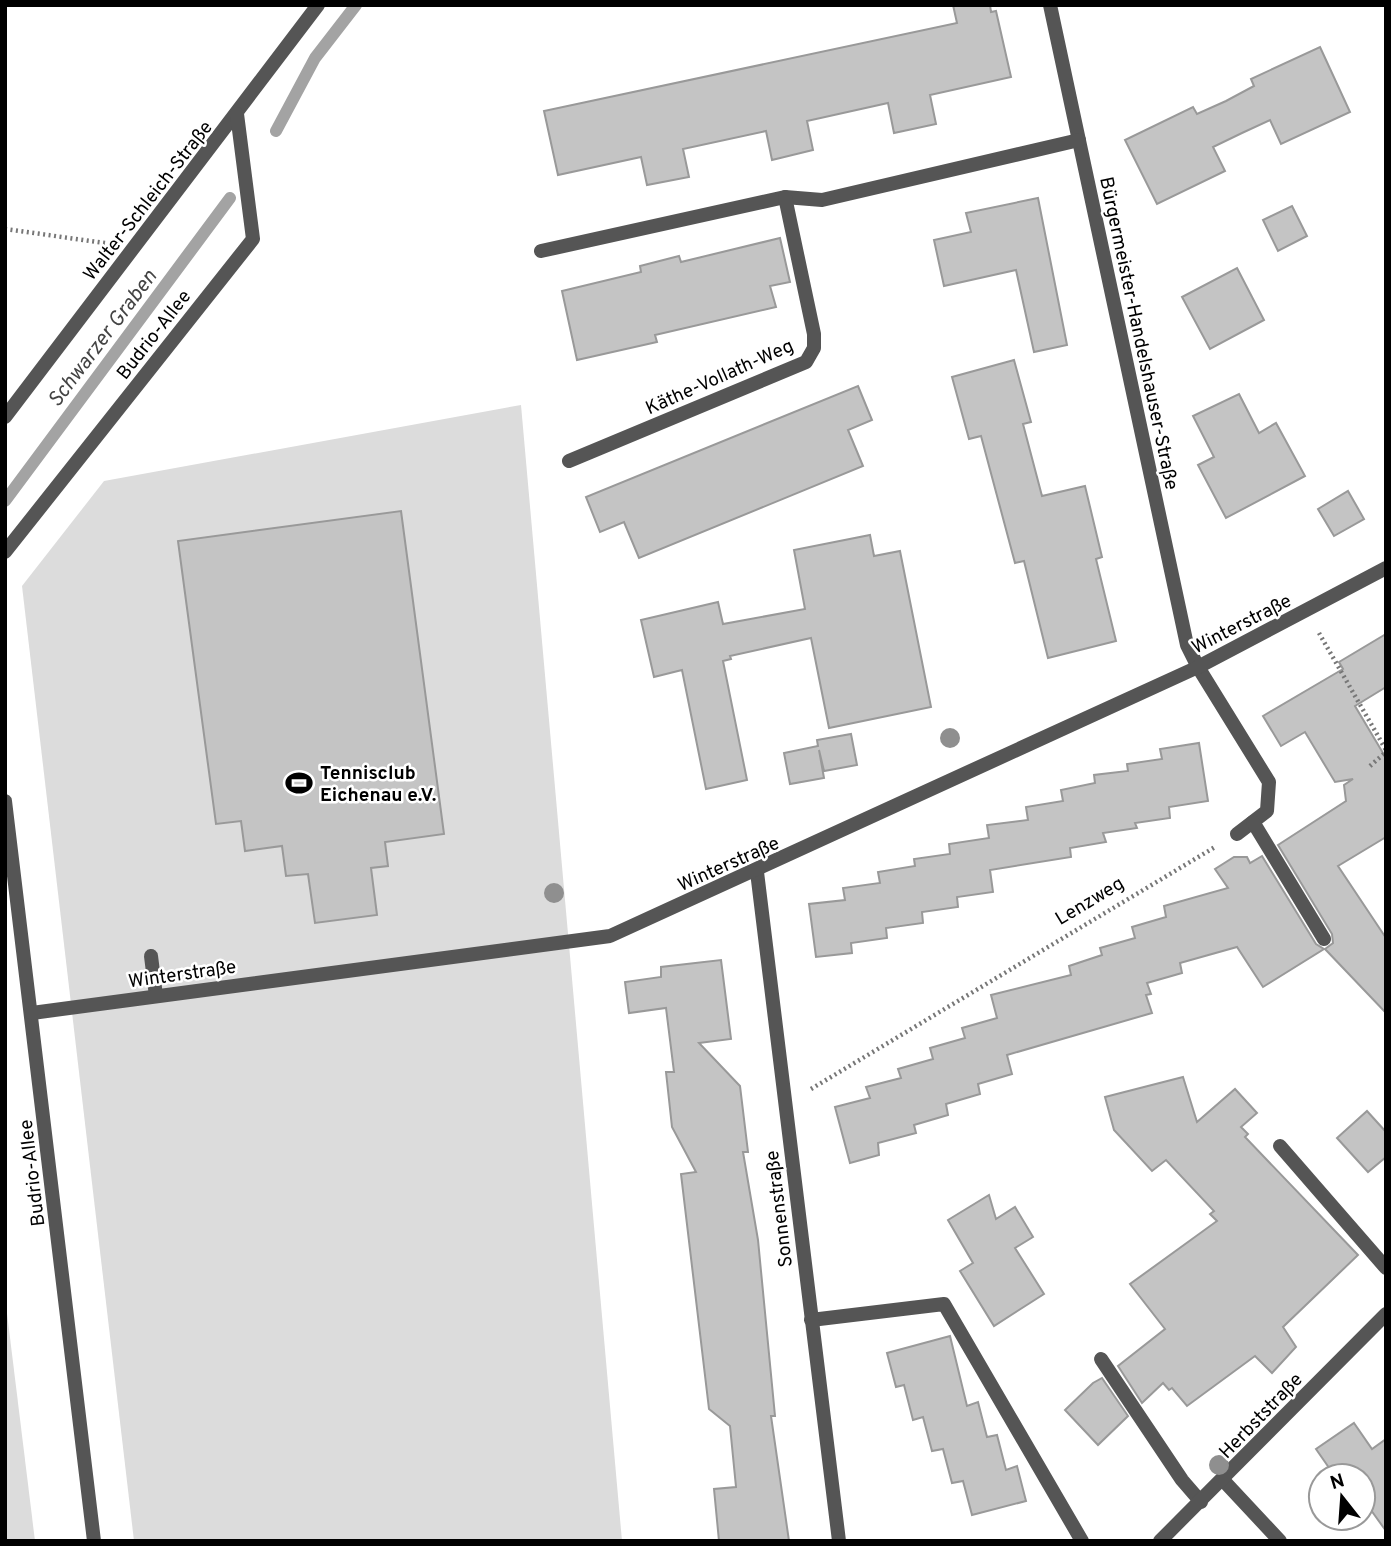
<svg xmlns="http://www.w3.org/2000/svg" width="1391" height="1546" font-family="Overpass,sans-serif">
<rect width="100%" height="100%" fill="#fff"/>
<g fill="#dcdcdc">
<polygon points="521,405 622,1541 134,1541 22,586 104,481"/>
<polygon points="5,1297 35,1541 5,1541"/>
</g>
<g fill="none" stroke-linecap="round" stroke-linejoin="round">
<g stroke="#a3a3a3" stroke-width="12">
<polyline points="276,131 315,58 356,5"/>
<polyline points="5,501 230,198"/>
</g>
</g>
<g fill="#c4c4c4" stroke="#999" stroke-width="2">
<polygon points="953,5 990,5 991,12 996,11 1011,77 930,95 936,124 894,133 888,103 807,121 813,150 772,160 766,131 683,149 689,177 647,185 641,157 558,175 544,111 957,23"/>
<polygon points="1320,47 1350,112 1281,144 1270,120 1242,133 1213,147 1225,171 1157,204 1125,140 1193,107 1197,114 1226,101 1254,86 1251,79"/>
<polygon points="1038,198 1067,345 1034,352 1016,270 944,286 934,240 971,232 966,213"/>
<polygon points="1292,206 1307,236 1278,251 1263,220"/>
<polygon points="780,238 790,282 770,286 776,307 655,335 657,342 577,360 562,291 641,272 640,266 679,256 681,262"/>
<polygon points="1237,268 1264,320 1210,349 1182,297"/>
<polygon points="1014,360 1031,422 1023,424 1042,496 1085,486 1102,557 1096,559 1116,641 1048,658 1024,561 1015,563 981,436 969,439 952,377"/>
<polygon points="858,386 872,420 848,430 863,466 639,558 624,522 600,532 586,497"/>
<polygon points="1239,394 1259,433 1276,423 1305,476 1226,518 1198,465 1214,457 1193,416"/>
<polygon points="1348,491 1364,519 1334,536 1318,509"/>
<polygon points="401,511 444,834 385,842 388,866 371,868 377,915 315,923 308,874 286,876 282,846 245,851 241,821 216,824 178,541"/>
<polygon points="870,535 874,556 900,551 931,707 829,728 811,638 730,656 731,659 723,661 747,780 706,789 682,670 654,677 641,620 718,602 723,624 805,609 794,550"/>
<polygon points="1386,634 1386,687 1355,706 1386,758 1386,837 1338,866 1386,938 1386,1013 1325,949 1333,943 1332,934 1278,845 1346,801 1344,785 1353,779 1335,782 1305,732 1281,746 1263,716 1343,669 1339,662"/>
<polygon points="851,734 857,765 824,771 819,750 824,778 790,784 784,753 818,746 817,740"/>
<polygon points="1199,743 1208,801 1169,807 1170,818 1135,823 1137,828 1103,833 1106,842 1070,848 1071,857 990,870 993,892 957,897 958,907 922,912 923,923 886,928 887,938 851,943 852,953 816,957 809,904 845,900 843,888 880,883 878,872 915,866 914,859 950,854 949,844 989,838 987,825 1028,820 1026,807 1063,801 1061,790 1095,783 1094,775 1128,771 1127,764 1162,759 1160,749"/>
<polygon points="1262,856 1316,944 1324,949 1263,987 1237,947 1180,963 1182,973 1147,983 1151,994 1146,995 1152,1013 1007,1055 1012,1074 978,1084 980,1094 946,1104 948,1115 914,1125 916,1133 878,1143 879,1155 850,1163 835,1107 870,1098 866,1087 901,1078 898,1069 933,1059 930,1048 965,1038 962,1028 997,1018 991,995 1071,975 1069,966 1102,955 1100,948 1135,938 1132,927 1166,917 1164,906 1228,888 1215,869 1234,857 1247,857 1250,863"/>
<polygon points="721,960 731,1039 699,1043 740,1086 748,1152 743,1152 758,1240 775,1416 771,1416 789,1541 719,1541 714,1489 736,1487 730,1426 709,1409 681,1174 696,1172 672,1127 666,1072 674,1072 666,1008 629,1013 625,982 661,977 661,967"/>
<polygon points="1183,1077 1197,1122 1235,1089 1257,1113 1241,1127 1248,1134 1245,1137 1358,1255 1283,1327 1296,1347 1272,1373 1255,1356 1187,1406 1172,1388 1169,1390 1163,1383 1142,1403 1118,1366 1165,1329 1130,1284 1217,1221 1210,1214 1214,1211 1166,1160 1152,1171 1114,1130 1105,1097"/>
<polygon points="1367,1111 1386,1132 1386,1157 1368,1172 1337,1138"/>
<polygon points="989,1195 996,1219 1015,1207 1033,1237 1015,1248 1044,1294 994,1326 960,1271 973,1263 948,1220"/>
<polygon points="950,1336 967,1406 978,1402 987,1437 997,1435 1006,1470 1017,1466 1026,1501 972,1515 963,1481 952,1483 943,1449 932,1451 923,1417 913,1420 904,1385 896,1387 887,1353"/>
<polygon points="1102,1378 1128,1416 1098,1445 1065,1410 1093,1383"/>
<polygon points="1354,1423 1372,1449 1386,1439 1386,1531 1363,1499 1363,1476 1346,1476 1342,1470 1334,1475 1316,1449"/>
</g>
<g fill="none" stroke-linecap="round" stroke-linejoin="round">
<g stroke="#777" stroke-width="4.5" stroke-dasharray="2 3.5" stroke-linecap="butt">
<polyline points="5,229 105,243"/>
<polyline points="1319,633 1386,750"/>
<polyline points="1370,766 1386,752"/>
<polyline points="811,1089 1215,847"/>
</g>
<g stroke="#555" stroke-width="14">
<polyline points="1198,667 1269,782 1267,811 1237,834"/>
<polyline points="1253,822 1324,939"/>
<polyline points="151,956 156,996"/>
<polyline points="1280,1146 1386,1268"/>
<polyline points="811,1320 944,1304 1082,1541"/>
<polyline points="1101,1359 1182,1480 1201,1502"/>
</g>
<g stroke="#555" stroke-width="14">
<polyline points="1050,5 1187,645 1198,667"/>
<polyline points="541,251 785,197 822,200 1079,140"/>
<polyline points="5,417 318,5"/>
<polyline points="569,461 806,362 814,348 814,334 785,197"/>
<polyline points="5,552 253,239 237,114"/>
<polyline points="5,801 94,1541"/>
<polyline points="757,872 839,1541"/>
<polyline points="32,1013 610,936 1198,667 1386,568"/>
<polyline points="1223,1480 1280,1541"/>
<polyline points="1160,1541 1386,1314"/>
</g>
</g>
<g fill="#8f8f8f">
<circle cx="950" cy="738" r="10"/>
<circle cx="554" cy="893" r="10"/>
<circle cx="1219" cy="1465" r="10"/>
</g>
<defs>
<g id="stadium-bare" transform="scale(2.1)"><path d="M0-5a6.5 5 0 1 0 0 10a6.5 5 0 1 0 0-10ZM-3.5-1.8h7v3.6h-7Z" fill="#000" stroke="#fff" stroke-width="2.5" paint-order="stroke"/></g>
</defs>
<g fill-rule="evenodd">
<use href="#stadium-bare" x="299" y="783"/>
</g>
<g text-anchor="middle" stroke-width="5" stroke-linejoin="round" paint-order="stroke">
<g font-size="19" fill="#000" stroke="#fff">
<text transform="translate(147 200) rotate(-52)" y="7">Walter-Schleich-Straße</text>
<text transform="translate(1140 333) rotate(78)" y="7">Bürgermeister-Handelshauser-Straße</text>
<text transform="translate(153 334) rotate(-52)" y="7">Budrio-Allee</text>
<text transform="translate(719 376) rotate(-24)" y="7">Käthe-Vollath-Weg</text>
<text transform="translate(1241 623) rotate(-27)" y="7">Winterstraße</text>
<text transform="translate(728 863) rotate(-24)" y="7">Winterstraße</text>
<text transform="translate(1089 900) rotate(-31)" y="7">Lenzweg</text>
<text transform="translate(182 973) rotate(-8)" y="7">Winterstraße</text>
<text transform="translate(31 1173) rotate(-97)" y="7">Budrio-Allee</text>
<text transform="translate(778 1209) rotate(-97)" y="7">Sonnenstraße</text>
<text transform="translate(1260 1415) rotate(-46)" y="7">Herbststraße</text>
</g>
<g font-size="19" font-weight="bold" fill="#000" stroke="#fff" text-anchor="start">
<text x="320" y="779">Tennisclub<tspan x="320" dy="22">Eichenau e.V.</tspan></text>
</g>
<g font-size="21" font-style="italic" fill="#444" stroke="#fff">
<text transform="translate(102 338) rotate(-53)" y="7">Schwarzer Graben</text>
</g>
</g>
<rect width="1391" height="1546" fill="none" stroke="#000000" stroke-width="14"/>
<g transform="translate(1342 1497) rotate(343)"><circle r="33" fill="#ffffff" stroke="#999999" stroke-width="2"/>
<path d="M0-5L12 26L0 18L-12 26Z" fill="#000000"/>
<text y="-10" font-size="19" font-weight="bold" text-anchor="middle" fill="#000000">N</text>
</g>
</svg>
